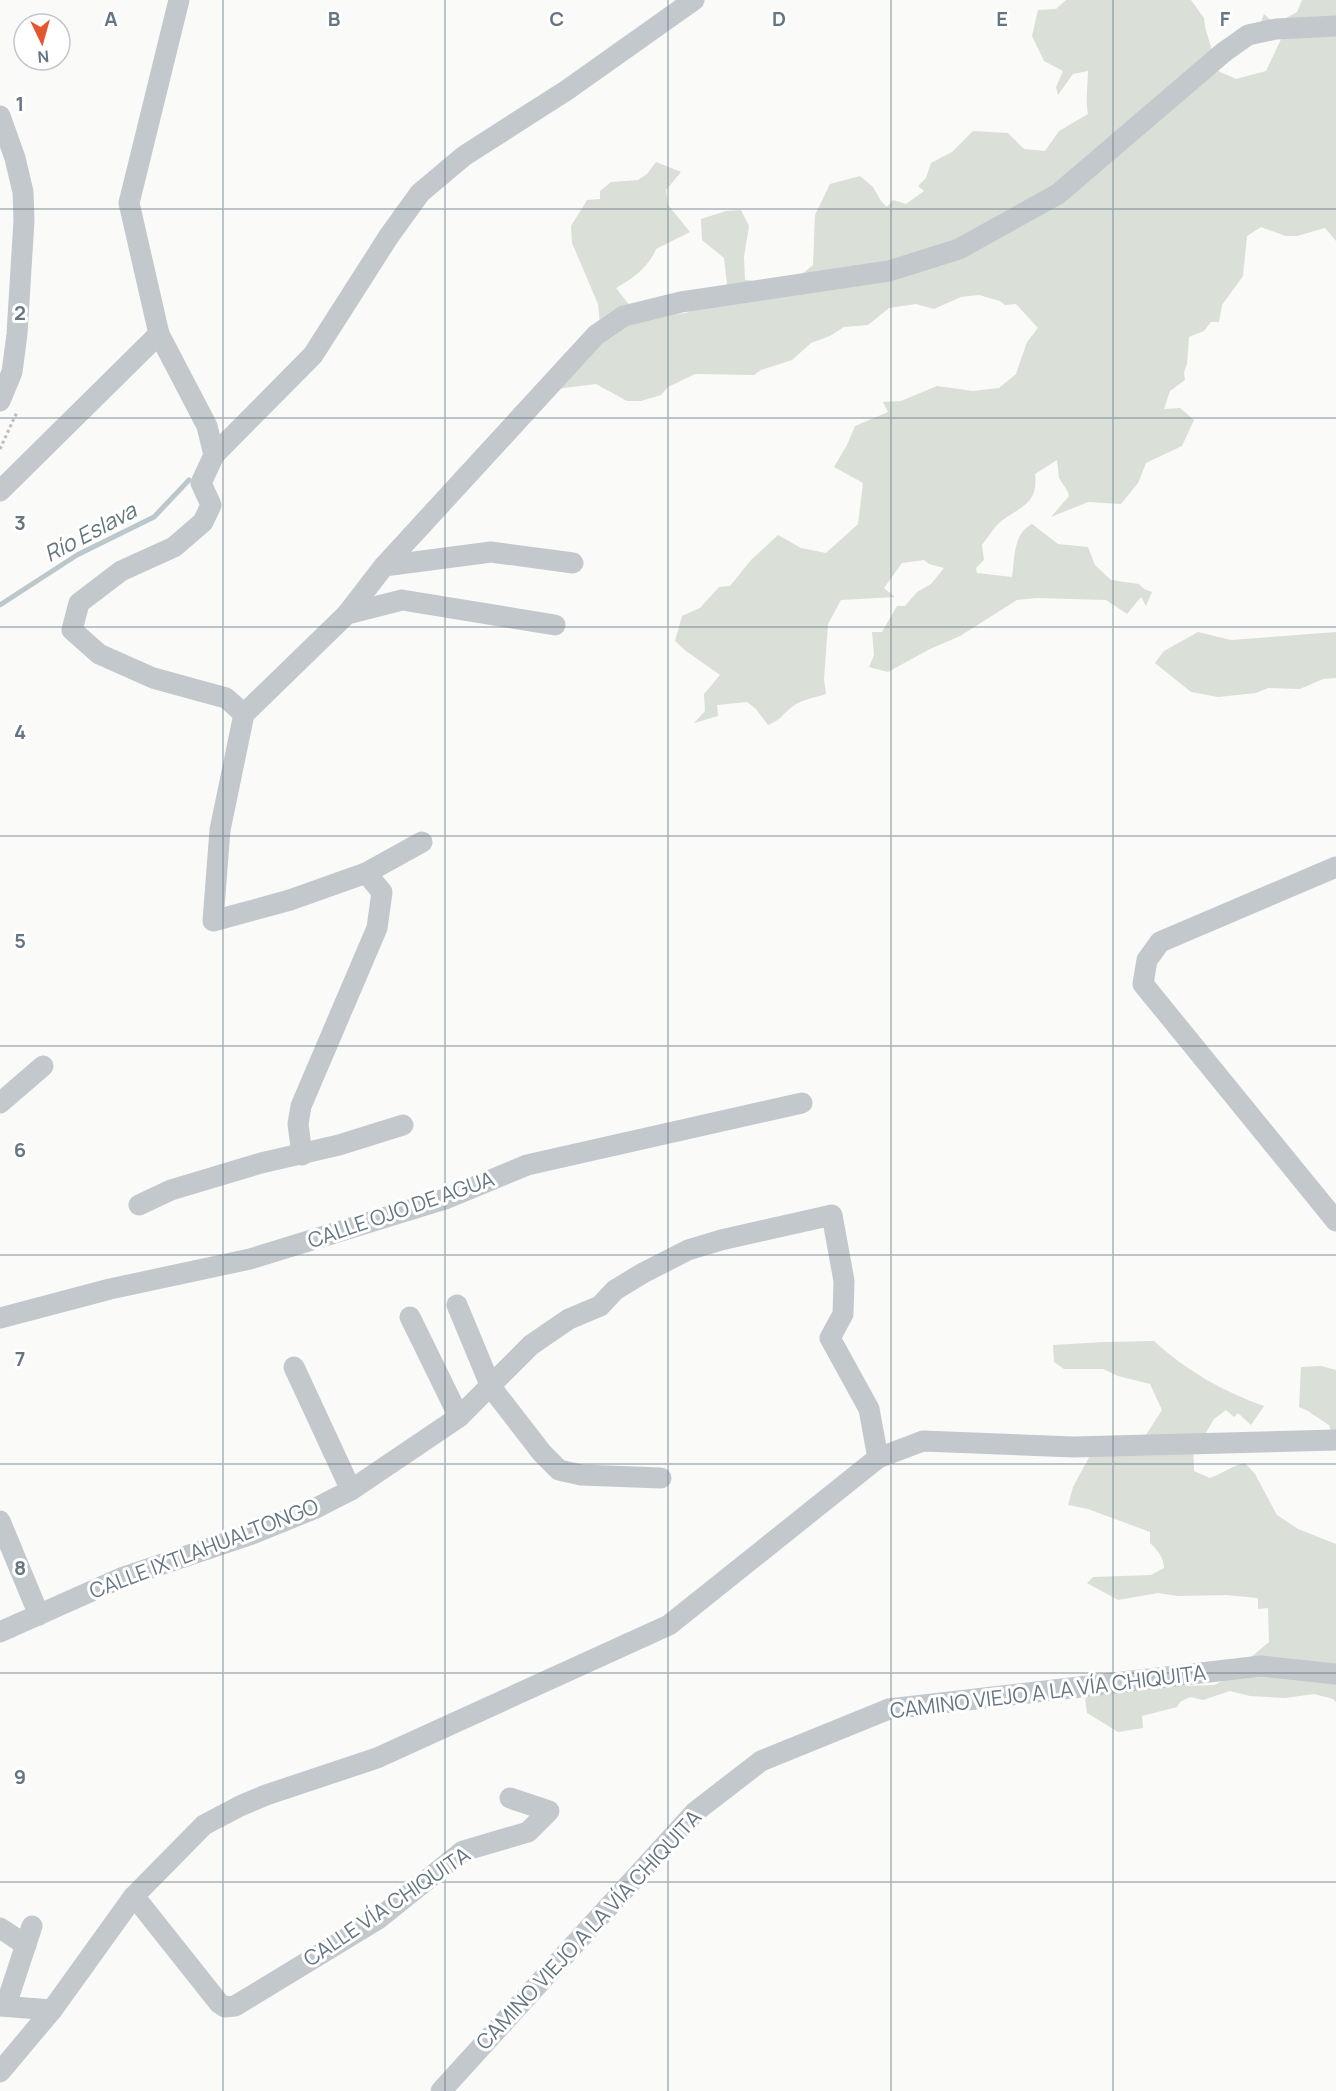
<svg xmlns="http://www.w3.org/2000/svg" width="1336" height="2091" font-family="Manrope,sans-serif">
<rect width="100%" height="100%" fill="#fafaf8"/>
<g fill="#dadfd7">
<path d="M1066 0H1191L1204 18 1205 27 1218 71 1236 79 1266 71 1284 33 1260 24 1264 14 1275 24 1297 12 1302 0H1336V241L1325 228 1297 236H1286L1261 227 1247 236 1243 276 1222 305 1219 322H1211L1204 331 1189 337 1187 364 1184 372 1185 380 1170 391 1164 409 1180 408 1194 420 1182 446 1146 463 1138 483 1121 504 1088 502 1051 517 1069 496 1068 492 1059 478 1057 460 1035 474C1039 508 1015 507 997 525 992 531 987 538 982 545L984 560 976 568 977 573 1012 577C1015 556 1013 534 1032 524L1058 544 1088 547 1095 565 1111 580 1139 584 1144 589 1152 592 1146 606 1141 597 1127 614 1106 600 1037 598 1017 600 960 636 930 649 888 672 869 667 874 655 872 632H882L897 606H905L917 592 931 584 944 568 929 564 924 560 902 563 884 588 895 597 841 600 828 624 824 679 826 694C815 698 801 699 792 707 780 716 784 718 768 725L756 709 747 702 717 705 718 716 694 723 705 711 704 694 720 675 686 651 675 641 682 616 700 608 719 587 730 586 751 560 778 535 801 548 826 553 858 524 863 483 834 467 847 445 855 426 888 412 883 402 901 401 937 386 973 391 999 388 1016 374 1027 342 1038 328 1016 304 1005 305 1000 301 979 295 961 297 934 309 916 304 889 308 868 325 844 327 830 336 811 343 792 360 761 370 754 375 695 374 668 387 661 395 641 401H627L596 384 556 389 601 336 598 304 572 243 571 226 587 200 600 199V191L611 182 638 180 647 174 656 162 681 172 666 190 668 205 690 232 656 249C649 267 632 279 616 288L631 307 652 317 685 313 720 302 727 284 724 258 702 240 701 219 726 211 741 210 749 226 744 257 745 280 790 284 813 265 815 215 830 184 860 176 873 187 881 201 887 207 893 200 906 204 924 191 918 186 926 178 931 163 952 152 973 131 1008 133 1024 149 1045 151 1059 131 1088 114C1085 100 1088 86 1088 71L1073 74 1058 95 1056 87 1063 71 1044 61 1032 36 1038 10 1056 9Z"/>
<polygon points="1198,632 1231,640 1336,632 1336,678 1323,679 1300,689 1268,688 1256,693 1218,697 1191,692 1155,663 1164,651"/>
<path d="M1154 1341C1185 1370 1224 1392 1264 1406L1251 1425 1238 1413 1234 1417 1226 1410 1214 1419 1204 1436 1193 1442 1194 1471 1210 1478C1222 1474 1233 1465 1245 1463L1255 1474 1277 1515 1298 1529 1336 1544V1702L1333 1699 1314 1694 1285 1698 1250 1696 1230 1691 1203 1700 1190 1697 1180 1702 1177 1707 1142 1716 1143 1728 1118 1732 1087 1713 1085 1699 1089 1695 1145 1681 1186 1686 1215 1685 1225 1679 1269 1642 1268 1608 1258 1609V1598L1226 1595 1178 1596 1158 1593 1118 1600 1087 1583 1093 1577 1151 1575 1164 1568C1164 1558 1157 1549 1150 1543V1532L1088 1509 1068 1505 1073 1487 1093 1450 1142 1441 1162 1410 1150 1384 1118 1376 1103 1369H1064L1054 1362 1053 1345 1105 1342Z"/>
<polygon points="1321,1366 1336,1370 1336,1445 1329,1425 1308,1411 1299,1407 1301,1367"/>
</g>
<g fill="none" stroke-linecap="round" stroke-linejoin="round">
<polyline stroke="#bbc7cb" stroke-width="5" points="0,605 77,555 154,517 189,480"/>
<polyline stroke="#bbbfc2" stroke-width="3" stroke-dasharray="3 3" stroke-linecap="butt" points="0,449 17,412"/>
<g stroke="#c3c8cc" stroke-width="21">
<polyline points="179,0 129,203 159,334 207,426 214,455 201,483 211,505 203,522 174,547 121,571 79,603 72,630 99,654 153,678 226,698 244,714 220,830 213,921 290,900 366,873 422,842"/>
<polyline points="0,116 15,158 23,192 24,220 17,334 12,372 0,401"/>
<polyline points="214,455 313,355 389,236 420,193 464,156 567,90 694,0"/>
<polyline points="0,491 159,334"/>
<polyline points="384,566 596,335 624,316 681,302 889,271 959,249 1058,194 1224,52 1248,35 1276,29 1336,26"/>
<polyline points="347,614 384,566 491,552 573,563"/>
<polyline points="244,714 347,614 402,600 555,625"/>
<polyline points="1336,867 1160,942 1147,960 1143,984 1336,1221"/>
<polyline points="0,1103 43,1066"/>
<polyline points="302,1155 298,1124 301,1106 377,928 382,892 366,873"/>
<polyline points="139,1205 171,1190 261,1163 339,1145 403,1125"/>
<polyline points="457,1305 491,1387 542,1453 559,1470 581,1475 661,1478"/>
<polyline points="410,1317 459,1417"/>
<polyline points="0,1318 110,1289 250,1259 445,1199 527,1165 802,1103"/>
<polyline points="294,1367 351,1490"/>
<polyline points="0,1521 39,1615"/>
<polyline points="0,1632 121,1578 252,1534 316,1508 351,1490 459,1417 531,1345 569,1319 600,1306 615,1290 643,1273 688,1250 721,1240 832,1215 844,1281 843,1314 830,1338 869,1409 878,1458"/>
<polyline points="134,1896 204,1825 240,1806 266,1795 377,1758 669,1625 878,1458 923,1441 1074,1447 1336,1440"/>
<polyline points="0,1928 26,1945"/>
<polyline points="6,2005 32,1926"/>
<polyline points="0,2006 52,2010"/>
<polyline points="0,2072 52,2010 134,1896 219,2003 225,2007 235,2006 378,1919 463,1851 528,1832 549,1811 510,1798"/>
<polyline points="441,2091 695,1812 761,1761 889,1709 1261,1666 1336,1674"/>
</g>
</g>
<path fill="none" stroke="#657683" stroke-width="1.5" stroke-opacity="0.55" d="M223 0V2091M445 0V2091M668 0V2091M891 0V2091M1113 0V2091M0 209H1336M0 418H1336M0 627H1336M0 836H1336M0 1046H1336M0 1255H1336M0 1464H1336M0 1673H1336M0 1882H1336"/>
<g text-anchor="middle" stroke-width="6" stroke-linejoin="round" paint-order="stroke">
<g font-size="21" fill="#657683" stroke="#fff">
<text transform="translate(401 1210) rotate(-19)" y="7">CALLE OJO DE AGUA</text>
<text transform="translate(204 1549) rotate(-21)" y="7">CALLE IXTLAHUALTONGO</text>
<text transform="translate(1048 1692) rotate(-7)" y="7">CAMINO VIEJO A LA VÍA CHIQUITA</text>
<text transform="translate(387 1907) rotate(-34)" y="7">CALLE VÍA CHIQUITA</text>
<text transform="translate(589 1930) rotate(-47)" y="7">CAMINO VIEJO A LA VÍA CHIQUITA</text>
</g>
<g font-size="22" font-style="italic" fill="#60757c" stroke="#fff">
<text transform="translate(90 532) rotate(-28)" y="8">Río Eslava</text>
</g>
</g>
<g font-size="20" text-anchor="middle" font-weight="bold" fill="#657683" stroke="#fff" stroke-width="6" stroke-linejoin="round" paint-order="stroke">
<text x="111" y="26">A</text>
<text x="334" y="26">B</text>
<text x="557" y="26">C</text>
<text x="779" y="26">D</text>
<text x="1002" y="26">E</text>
<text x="1225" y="26">F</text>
<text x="20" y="111">1</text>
<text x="20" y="320">2</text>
<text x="20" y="530">3</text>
<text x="20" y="739">4</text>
<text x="20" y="948">5</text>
<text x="20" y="1157">6</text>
<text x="20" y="1366">7</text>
<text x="20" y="1575">8</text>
<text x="20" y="1784">9</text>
</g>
<g transform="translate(42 42) rotate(175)"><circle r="28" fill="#ffffff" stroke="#c1c8cd" stroke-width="1.5"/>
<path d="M0-4.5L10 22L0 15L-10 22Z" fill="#e4572e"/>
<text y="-9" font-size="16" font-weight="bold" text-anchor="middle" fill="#657683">N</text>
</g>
</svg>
